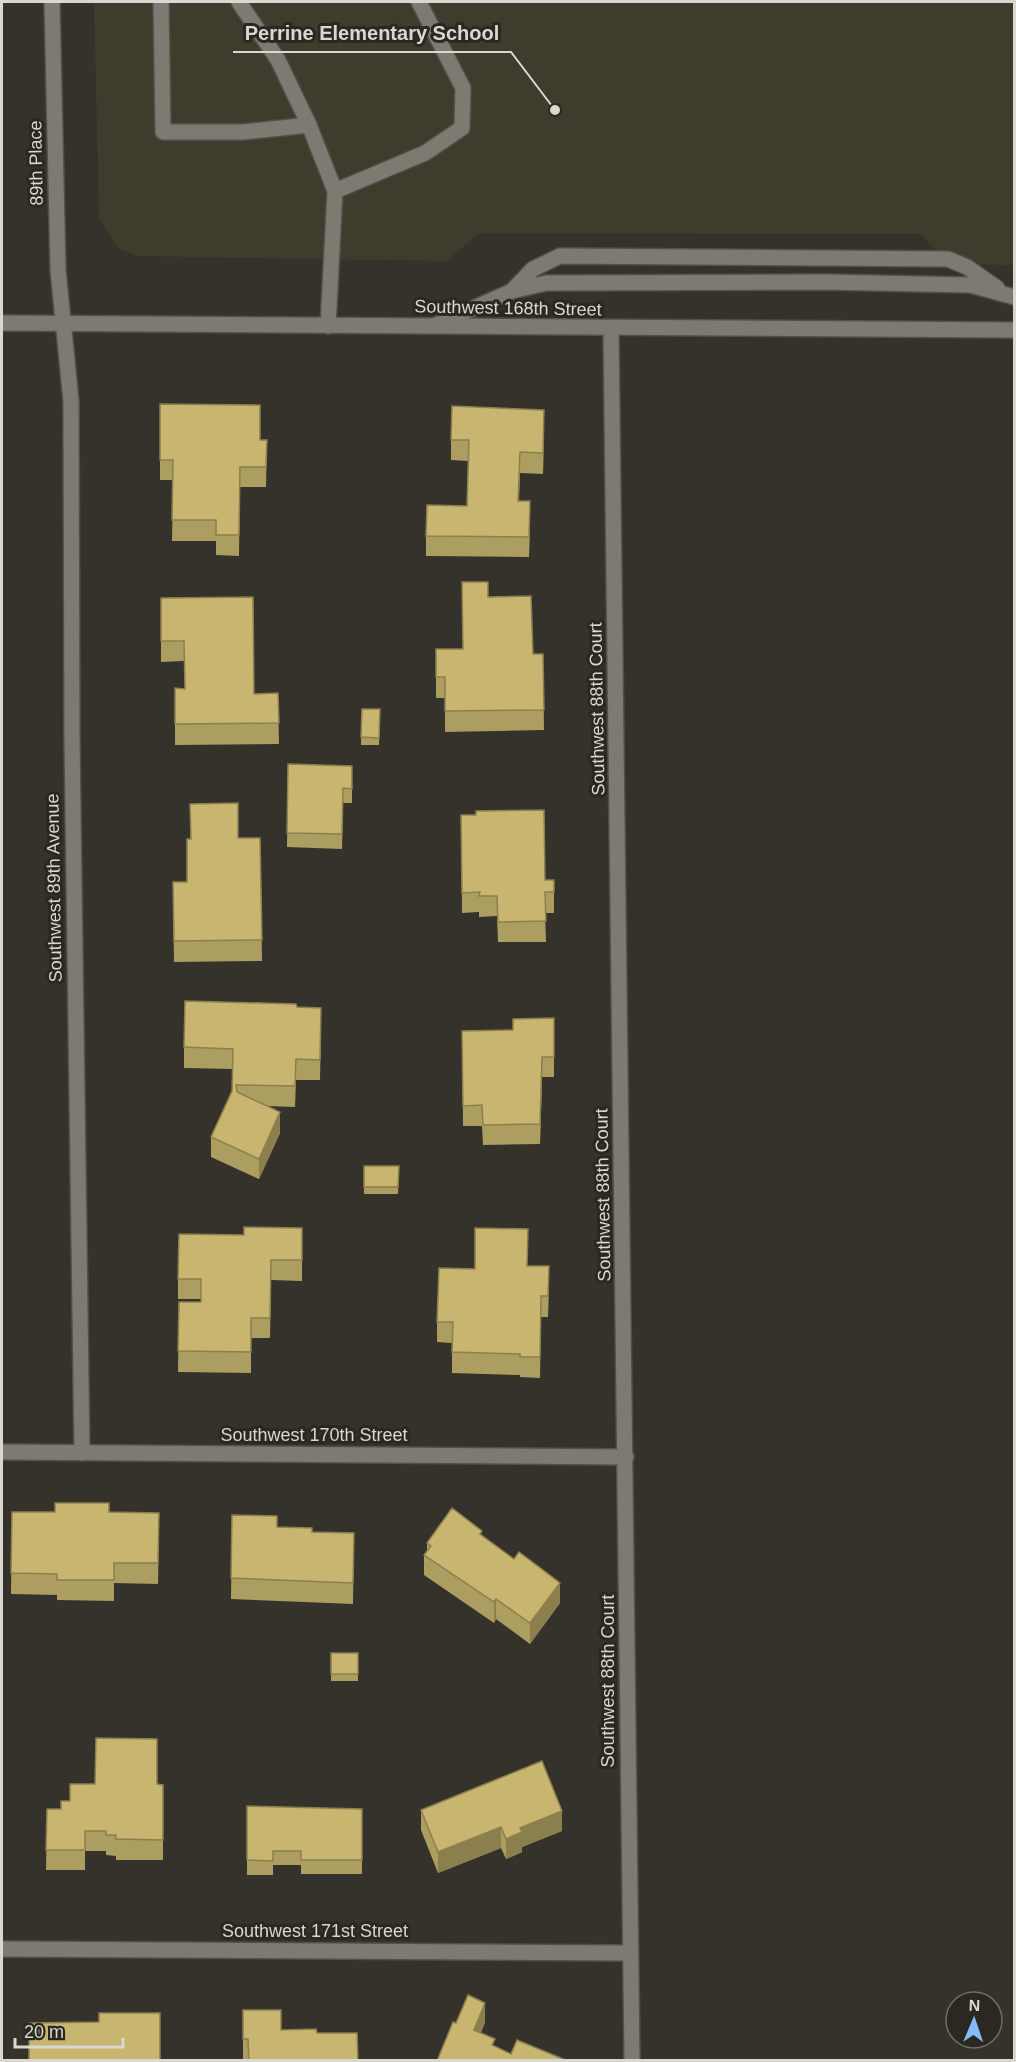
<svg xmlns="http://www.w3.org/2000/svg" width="1016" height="2062" font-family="Helvetica,sans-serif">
<rect width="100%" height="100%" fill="#34322a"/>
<polygon fill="#3f3c2d" points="94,2 1014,2 1014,265 947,264 921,234 480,233 446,261 136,256 118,248 99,218"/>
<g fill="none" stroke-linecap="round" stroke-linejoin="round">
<g stroke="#514f48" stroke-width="18">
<g id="minor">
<polyline points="52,2 58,270 71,401 72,739 82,1453"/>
<polyline points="161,2 163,132 243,132 309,125"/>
<polyline points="239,2 278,60 309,125 335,191 328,326"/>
<polyline points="335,191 425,153 462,128 463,88 419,2"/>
<polyline points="512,291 533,269 560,256 948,259 967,267 997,288"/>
<polyline points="2,323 1014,330"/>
<polyline points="436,325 512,291 546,283 826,282 971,285 1014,297"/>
<polyline points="611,329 632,2060"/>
<polyline points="2,1452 626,1457"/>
<polyline points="2,1949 629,1953"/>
</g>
</g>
<use href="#minor" stroke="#7c7a71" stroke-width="15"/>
</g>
<g fill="#ac9d60">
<polygon points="160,404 260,440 267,440 266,487 240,487 239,556 216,555 216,541 172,541 173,480 160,480"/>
<polygon points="544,430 543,474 520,473 519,501 530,522 529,557 426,556 426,536 467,506 468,461 451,460 451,440"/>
<polygon points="488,597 533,654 543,654 544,730 445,732 445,698 436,698 436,649 463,649"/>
<polygon points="161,598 254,694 278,693 279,744 175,745 175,688 185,689 184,661 161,662"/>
<polygon points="362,709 380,709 379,745 361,745"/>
<polygon points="288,764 352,766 352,803 343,803 342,849 287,847"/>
<polygon points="190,804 238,838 260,838 262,961 174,962 173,902 187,882 190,839"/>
<polygon points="461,815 545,880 554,880 554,913 545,913 546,942 498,942 497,916 479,917 479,912 462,913"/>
<polygon points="297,1007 321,1028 320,1080 296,1080 295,1107 267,1106 280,1133 259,1179 211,1157 211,1137 232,1091 232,1069 184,1068 184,1047"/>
<polygon points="554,1018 554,1077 542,1077 540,1144 483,1145 482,1126 463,1126 462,1031 513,1030"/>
<polygon points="364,1166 399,1166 398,1194 364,1194"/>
<polygon points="302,1228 302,1281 271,1280 270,1338 251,1338 251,1373 178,1372 179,1302 201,1302 201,1299 178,1299 178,1279 244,1235"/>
<polygon points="527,1266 549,1287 548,1317 541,1317 540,1378 520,1377 520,1375 452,1373 452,1343 437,1342 437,1322"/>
<polygon points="12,1512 109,1512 159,1533 158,1584 114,1583 114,1601 57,1600 57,1595 11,1594"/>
<polygon points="232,1515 277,1527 312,1532 354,1533 353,1604 231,1599"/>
<polygon points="482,1536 560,1603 530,1644 496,1619 494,1623 424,1575 424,1555 427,1551 427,1543"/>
<rect x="331" y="1653" width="27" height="28"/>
<polygon points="157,1784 163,1785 163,1860 116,1860 116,1856 106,1855 106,1851 85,1851 85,1870 46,1870 47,1809 61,1809"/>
<polygon points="247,1806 362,1809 362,1874 301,1874 301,1865 273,1865 273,1875 247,1875"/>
<polygon points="421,1810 562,1831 522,1847 522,1852 506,1859 501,1848 438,1873 421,1830"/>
<polygon points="243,2010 281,2030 317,2033 358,2061 248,2061 243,2060"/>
</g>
<g fill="#8c7f4e">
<polygon points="544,410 544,430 543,474 543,453"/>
<polygon points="530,501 530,522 529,557 529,537"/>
<polygon points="542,1057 542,1077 540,1144 540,1124"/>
<polygon points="280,1112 280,1133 259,1179 259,1159"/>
<polygon points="560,1583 560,1603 530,1644 530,1623"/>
<polygon points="496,1599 496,1619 494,1623 494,1602"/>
<polygon points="562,1811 562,1831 522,1847 522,1852 506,1859 506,1839 520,1828"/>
<polygon points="501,1827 501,1848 438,1873 438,1852"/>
<polygon points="485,2003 485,2023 474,2051 474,2030"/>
</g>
<g fill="#c8b670" stroke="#8c7f4e" stroke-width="1.5">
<polygon points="160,404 260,405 260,440 267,440 266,467 240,467 239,535 216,535 216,520 172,520 173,460 160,460"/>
<polygon points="452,406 544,410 543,453 520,452 518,501 530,501 529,537 426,536 427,505 467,506 469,440 451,440"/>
<polygon points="462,582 488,582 488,597 531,596 533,654 543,654 544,710 445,711 445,677 436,677 436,649 463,649"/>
<polygon points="253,597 254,694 278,693 279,723 175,724 175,688 185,689 184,641 161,641 161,598"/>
<polygon points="362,709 380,709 379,738 361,737"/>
<polygon points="288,764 352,766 352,789 343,788 342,834 287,833"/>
<polygon points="238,803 238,838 260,838 262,940 174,941 173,882 187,882 187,839 191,839 190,804"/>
<polygon points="544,810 545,880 554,880 554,892 545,892 546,921 498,922 497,896 479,896 480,892 462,893 461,815 476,815 476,811"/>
<polygon points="185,1001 296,1004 297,1007 321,1008 320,1060 296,1059 295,1086 236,1085 237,1092 280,1112 259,1159 211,1137 232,1091 233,1049 184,1047"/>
<polygon points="554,1018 554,1057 542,1057 540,1124 483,1125 482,1105 463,1106 462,1031 513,1030 513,1019"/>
<polygon points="364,1166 399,1166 398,1187 364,1187"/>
<polygon points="244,1227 302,1228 302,1260 271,1260 270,1318 251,1318 251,1352 178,1351 179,1302 201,1302 201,1279 178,1279 179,1234 244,1235"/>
<polygon points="475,1228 528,1229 527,1266 549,1266 548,1296 541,1296 540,1357 520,1357 520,1354 452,1352 453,1322 437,1322 439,1268 475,1269"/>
<polygon points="55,1503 109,1503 109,1512 159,1513 158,1563 114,1563 114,1580 57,1580 57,1574 11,1573 12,1512 55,1512"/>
<polygon points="452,1508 482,1531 480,1534 514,1559 519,1552 560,1583 530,1623 496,1599 494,1602 424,1555 431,1546 427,1543"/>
<polygon points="232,1515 277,1516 277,1527 312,1528 312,1532 354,1533 353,1583 231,1578"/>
<rect x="331" y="1653" width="27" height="21"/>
<polygon points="96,1738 157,1739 157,1784 163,1785 163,1840 116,1839 116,1835 106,1835 106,1831 85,1831 85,1850 46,1850 47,1809 61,1809 61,1801 70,1801 70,1784 95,1784"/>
<polygon points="542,1761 562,1811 520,1828 522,1832 506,1839 501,1827 438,1852 421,1810"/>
<polygon points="247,1806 362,1809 362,1860 301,1860 301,1851 273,1851 273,1861 247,1860"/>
<polygon points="468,1995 485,2003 474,2030 495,2039 492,2045 511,2054 517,2040 563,2059 562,2061 437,2061 453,2022 456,2023"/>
<polygon points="243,2010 281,2010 281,2030 316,2029 317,2033 357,2033 358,2061 249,2061 248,2039 243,2039"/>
<polygon points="99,2013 160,2013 160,2061 29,2061 29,2023 99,2022"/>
</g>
<g text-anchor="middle" stroke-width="6" stroke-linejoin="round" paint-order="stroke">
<g font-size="18" fill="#d8d7d1" stroke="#2a2821">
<text transform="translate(36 163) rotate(-91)" y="6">89th Place</text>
<text transform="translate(508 308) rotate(1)" y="6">Southwest 168th Street</text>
<text transform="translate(597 709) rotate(-91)" y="6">Southwest 88th Court</text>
<text transform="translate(54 888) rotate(-91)" y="6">Southwest 89th Avenue</text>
<text transform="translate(603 1195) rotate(-91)" y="6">Southwest 88th Court</text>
<text x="314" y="1441">Southwest 170th Street</text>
<text transform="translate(608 1681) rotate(-90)" y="6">Southwest 88th Court</text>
<text x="315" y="1937">Southwest 171st Street</text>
</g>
</g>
<path fill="none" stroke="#d8d7d1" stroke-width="2" d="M555 110L511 52H233"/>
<circle fill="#d8d7d1" stroke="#2a2821" stroke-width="2" cx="555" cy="110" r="6"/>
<g font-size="20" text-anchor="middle" font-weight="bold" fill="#d8d7d1" stroke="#2a2821" stroke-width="6" stroke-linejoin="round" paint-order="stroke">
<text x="372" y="40">Perrine Elementary School</text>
</g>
<rect width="1016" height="2062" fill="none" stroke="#d8d7d1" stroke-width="6"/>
<g transform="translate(974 2020) rotate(2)"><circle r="28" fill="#2a2821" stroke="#706e67" stroke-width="1.5"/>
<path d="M0-4.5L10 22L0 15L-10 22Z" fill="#84bcfb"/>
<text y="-9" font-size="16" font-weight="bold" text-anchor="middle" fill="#d8d7d1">N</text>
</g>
<path d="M15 2038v9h108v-9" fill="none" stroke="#d8d7d1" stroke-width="3"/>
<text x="24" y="2038" font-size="18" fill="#d8d7d1" stroke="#2a2821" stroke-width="4.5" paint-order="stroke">20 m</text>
</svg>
